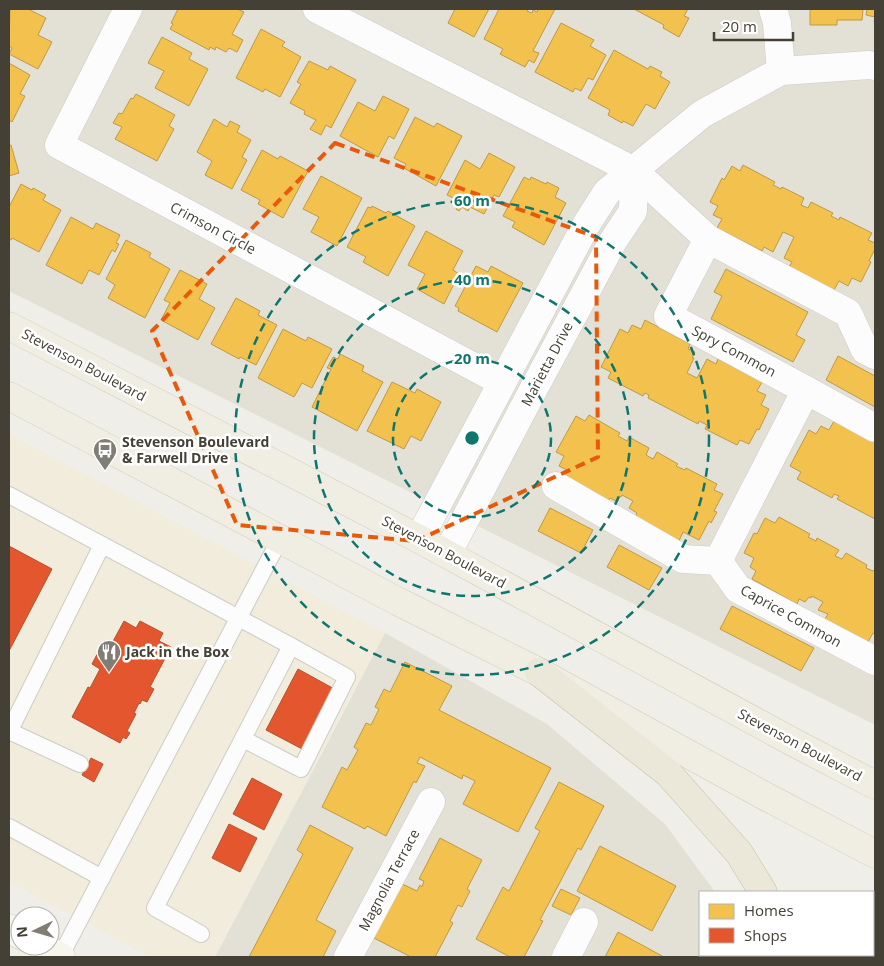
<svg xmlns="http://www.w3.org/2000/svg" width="884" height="966" font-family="'Open Sans',sans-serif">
<rect width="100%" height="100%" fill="#efeee8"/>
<g fill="#e3e0d5">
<polygon points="9,9 875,9 875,725 9,291"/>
<polygon points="385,633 547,724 665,824 715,892 700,892 700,955 761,955 762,957 215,957"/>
</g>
<polygon fill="#f1ecdb" points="9,434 385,633 215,957 150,957 9,882"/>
<g fill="#f2c14e" stroke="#be9a46">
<polygon points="10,9 28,9 46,18 38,35 52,42 38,69 9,54 12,48 9,46"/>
<polygon points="178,9 237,9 244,12 232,34 243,40 237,52 229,48 226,52 216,47 215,50 210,47 209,50 170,29 173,24 171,23"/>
<polygon points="455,9 489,9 474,37 448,23"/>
<polygon points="499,9 529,9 527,11 532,13 533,10 537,12 538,9 555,9 533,51 539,53 534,63 529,60 525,67 500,54 503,49 484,39"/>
<polygon points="634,9 688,9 684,16 689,18 679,37 663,28 664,25"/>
<polygon points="810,9 863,9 862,20 837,20 837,25 810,25"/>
<polygon points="867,9 875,9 875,23 874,22 875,17 866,15"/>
<polygon points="561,23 594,40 590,46 606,55 593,80 588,78 581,91 575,88 573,92 535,72"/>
<polygon points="261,29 285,42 282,46 301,57 280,97 265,89 263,92 236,78"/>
<polygon points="162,37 192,53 189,59 208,69 189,106 155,88 164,71 148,63"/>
<polygon points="614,50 648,69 650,66 662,72 660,76 670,82 655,109 646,104 633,126 623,121 622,123 608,115 610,110 588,98"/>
<polygon points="309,61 328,70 330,66 356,80 331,128 326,125 321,135 310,129 316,120 304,114 305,111 290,103 301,84 297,82"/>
<polygon points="9,63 30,75 20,94 25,96 12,122 9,120"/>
<polygon points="136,94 175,115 169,126 174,129 157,161 115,139 122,127 113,123 119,113 122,114 131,98 133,99"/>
<polygon points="383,96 409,109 394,139 389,136 378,157 340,136 358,102 375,111"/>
<polygon points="415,117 434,127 437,123 462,136 436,186 404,168 406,164 394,158"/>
<polygon points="214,119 227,127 230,121 240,126 237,132 251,140 242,157 247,160 232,189 205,175 212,161 197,152"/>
<polygon points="11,145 19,173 9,176 9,146"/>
<polygon points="262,150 278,159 280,156 308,171 283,218 258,204 260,200 241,190"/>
<polygon points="489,153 515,167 499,197 494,195 484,214 470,207 468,211 462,207 459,211 456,209 459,201 447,195 465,160 480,169"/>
<polygon points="743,165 775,182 773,185 781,189 782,187 804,198 801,205 808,208 811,202 833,213 831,216 839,220 840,217 872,233 868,240 875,243 875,249 869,261 871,262 861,282 852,278 848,286 839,281 834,290 789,267 792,262 784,258 794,237 783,232 773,252 764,247 762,251 717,228 722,219 713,215 718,206 710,202 722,178 724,180 732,166 740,171"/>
<polygon points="321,176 362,198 337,246 311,232 319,217 303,209"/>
<polygon points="524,177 530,180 531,177 546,184 547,182 559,188 555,197 566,203 544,245 512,227 515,222 503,216"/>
<polygon points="21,184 32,190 33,188 46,195 43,200 61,210 39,252 12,238 11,240 9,239 9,207"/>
<polygon points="372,206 386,213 388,211 415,226 388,276 363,262 366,257 347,247 368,207 371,208"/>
<polygon points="71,217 93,229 96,223 120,235 116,243 119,244 115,252 112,250 99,275 89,270 82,284 46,265"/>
<polygon points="426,231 463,251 453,270 459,274 444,304 417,289 425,274 408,265"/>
<polygon points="126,240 151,253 149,257 170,269 145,318 108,298 115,285 106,279"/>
<polygon points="476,266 488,272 491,266 523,283 497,332 458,311 459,308 455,306"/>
<polygon points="726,269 808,312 796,335 805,340 793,362 711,319 722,296 714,292"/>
<polygon points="180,270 207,284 199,299 215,308 198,340 161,320 170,303 164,300"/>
<polygon points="236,298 260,311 258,315 277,325 256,365 240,357 239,359 211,344"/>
<polygon points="645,320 690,344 688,349 695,352 692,358 694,358 687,373 697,378 707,359 716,364 718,359 762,382 757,391 766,395 761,405 769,409 759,430 757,429 749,444 740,440 737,445 705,429 707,425 699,421 698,424 648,398 649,395 645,393 643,396 608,378 611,372 601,367 620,329 628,333 632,325 641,329"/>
<polygon points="283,329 306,341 308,337 332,349 312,388 302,383 294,397 258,378"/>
<polygon points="340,354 364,366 362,371 383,382 357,431 312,407 331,369 327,368 333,357 338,359"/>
<polygon points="838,356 875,376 875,407 826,380"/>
<polygon points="392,382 415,393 417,389 441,402 421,441 411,436 404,449 367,431"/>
<polygon points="589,415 620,433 618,436 627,441 629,437 649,448 646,455 653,459 657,452 678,464 676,466 685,470 686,468 717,484 714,490 723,494 714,511 717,512 711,523 709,521 699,540 683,532 679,541 635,517 637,513 629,508 633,501 622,495 621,497 619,496 616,501 610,498 607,502 562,478 567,470 559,466 564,456 556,452 576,416 585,421"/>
<polygon points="834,421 875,443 875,519 837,499 839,496 834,494 832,498 797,479 801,472 790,466 809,430 816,434 821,426 829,430"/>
<polygon points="550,508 593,530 581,553 538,531"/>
<polygon points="779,517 810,534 808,537 816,541 817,538 839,550 835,556 842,559 846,553 867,565 866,568 873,571 875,569 875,634 873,633 868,642 825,619 828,614 818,610 823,602 812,596 811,598 809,597 805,602 799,599 797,604 752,579 756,571 750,567 754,558 744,553 754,533 757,534 765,518 775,523"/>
<polygon points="619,545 662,568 649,590 607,567"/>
<polygon points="732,606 814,648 801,671 720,629"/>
<polygon points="405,662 452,686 439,710 551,768 518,832 463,804 475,781 463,775 462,779 420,757 417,763 425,766 416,783 414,781 386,836 367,826 365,829 322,807 342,767 347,770 358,750 354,747 366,723 371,725 379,709 375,707 384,689 390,692"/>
<polygon points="559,782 604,806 581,850 578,848 540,920 543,921 524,957 510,957 476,939 503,887 509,891 540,831 535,828"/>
<polygon points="310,825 353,848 316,920 336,931 323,957 249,957 303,854 297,850"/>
<polygon points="440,838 482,860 467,889 470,891 462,907 458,905 450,921 453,923 435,957 411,957 366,934 396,881 417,891 420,885 422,887 424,881 419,879"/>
<polygon points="600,846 676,886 652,931 577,891"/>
<polygon points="561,889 580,898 571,915 552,906"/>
<polygon points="618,932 664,957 605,957"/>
</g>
<g fill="#e4572e" stroke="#b45030">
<polygon points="9,546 52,569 9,651"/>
<polygon points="124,621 136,628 140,621 163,633 159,641 171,647 150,687 154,689 147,702 142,700 140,704 139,703 134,713 136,714 127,731 130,733 126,739 123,737 120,743 72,717 88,687 90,688 100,669 92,664 104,641 111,645"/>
<polygon points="298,669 338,691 306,751 266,730"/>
<polygon points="91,758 103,764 94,782 82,775"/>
<polygon points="252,778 282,794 264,830 233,814"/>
<polygon points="229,824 257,838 240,872 212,858"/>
</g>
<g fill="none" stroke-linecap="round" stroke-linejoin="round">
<g stroke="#cdccc6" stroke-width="18">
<g id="lane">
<polyline points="9,495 291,646 347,677 301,769 243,739"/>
<polyline points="9,731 80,764"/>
<polyline points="9,732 102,545"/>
<polyline points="9,827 102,878"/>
<polyline points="201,934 155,908 291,646"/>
<polyline points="60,957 280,539"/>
</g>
</g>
<g stroke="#cdccc6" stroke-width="29">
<g id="street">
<polyline points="128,9 59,145 502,382"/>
<polyline points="317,9 634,171 708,239 848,313 865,350 875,355"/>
<polyline points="773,9 777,23 781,71"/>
<polyline points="708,239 668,316 806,390 875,428"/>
<polyline points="556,486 683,559 718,561 738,589 875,661"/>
<polyline points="419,539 586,225 607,192 702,114 781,71 869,65 875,66"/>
<polyline points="447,554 532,392 613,241 633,211 634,171"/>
<polyline points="718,561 806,390"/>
<polyline points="348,957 431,802"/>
<polyline points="566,957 584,922"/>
</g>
</g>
<g stroke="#ceccc0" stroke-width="29">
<g id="secondary">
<polyline points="9,928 20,935"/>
<polyline points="41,946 61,957"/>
</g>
</g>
<g stroke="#d0ccb6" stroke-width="29">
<g id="primary">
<polyline points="9,326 419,539 791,741 875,785"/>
<polyline points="9,396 399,602 539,672 763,795 875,854"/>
</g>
</g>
<g stroke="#c6bfa4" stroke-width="29">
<g id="highway">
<polyline points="539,672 668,773 739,853 763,892"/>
<polyline points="799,955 800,957"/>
</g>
</g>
<use href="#lane" stroke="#fdfcfc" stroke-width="16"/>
<use href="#street" stroke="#fdfcfc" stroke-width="28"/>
<use href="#secondary" stroke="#f6f5ee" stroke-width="28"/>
<use href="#primary" stroke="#f0eee3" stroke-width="28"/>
<use href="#highway" stroke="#ebe7d9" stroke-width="28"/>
</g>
<path fill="none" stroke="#e8590c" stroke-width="4" stroke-dasharray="10 6" stroke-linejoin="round" d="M335 143 596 237 598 457 416 541 237 525 152 331Z"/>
<g fill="none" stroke="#0f766e" stroke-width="2.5" stroke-dasharray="9 6">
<circle cx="472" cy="438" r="79"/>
<circle cx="472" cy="438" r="158"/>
<circle cx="472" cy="438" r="237"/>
</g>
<defs>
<g id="bus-pin" transform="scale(1.25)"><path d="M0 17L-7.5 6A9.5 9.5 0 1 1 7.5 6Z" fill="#807d74" stroke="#fff"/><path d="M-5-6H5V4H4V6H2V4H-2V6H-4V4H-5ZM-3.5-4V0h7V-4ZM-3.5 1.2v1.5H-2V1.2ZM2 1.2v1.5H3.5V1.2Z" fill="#fff"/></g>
<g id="restaurant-pin" transform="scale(1.25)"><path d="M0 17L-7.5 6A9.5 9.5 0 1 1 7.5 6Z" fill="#807d74" stroke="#fff"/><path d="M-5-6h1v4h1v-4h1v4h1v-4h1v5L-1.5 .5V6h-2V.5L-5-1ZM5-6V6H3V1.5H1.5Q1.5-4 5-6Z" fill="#fff"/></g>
</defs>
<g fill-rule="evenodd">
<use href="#bus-pin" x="105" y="450"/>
<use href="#restaurant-pin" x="109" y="652"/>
</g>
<g text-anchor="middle" stroke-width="5" stroke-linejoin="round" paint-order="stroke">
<g font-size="14" fill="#444035" stroke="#fff">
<text transform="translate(213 228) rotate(28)" y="5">Crimson Circle</text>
<text transform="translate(734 351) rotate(28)" y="5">Spry Common</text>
<text transform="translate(547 364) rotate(-62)" y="5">Marietta Drive</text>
<text transform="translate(84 365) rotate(28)" y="5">Stevenson Boulevard</text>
<text transform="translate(444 552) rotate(28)" y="5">Stevenson Boulevard</text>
<text transform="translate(791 616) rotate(29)" y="5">Caprice Common</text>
<text transform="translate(800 745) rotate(28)" y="5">Stevenson Boulevard</text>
<text transform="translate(389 880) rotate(-62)" y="5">Magnolia Terrace</text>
</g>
<g font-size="14" font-weight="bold" fill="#444035" stroke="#fff" text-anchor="start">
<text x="122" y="447">Stevenson Boulevard<tspan x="122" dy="16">&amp; Farwell Drive</tspan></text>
<text x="126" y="657">Jack in the Box</text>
</g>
</g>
<circle cx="472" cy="438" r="8" fill="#0f766e" stroke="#fff" stroke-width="2.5"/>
<g font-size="15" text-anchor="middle" font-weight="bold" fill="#0f766e" stroke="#fff" stroke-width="5" stroke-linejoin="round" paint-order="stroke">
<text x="472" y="206">60 m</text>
<text x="472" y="285">40 m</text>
<text x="472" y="364">20 m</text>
</g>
<rect width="884" height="966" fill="none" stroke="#444035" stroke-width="20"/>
<rect x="699" y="891" width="175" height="65" fill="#ffffff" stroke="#b4b3ae"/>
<rect x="709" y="904" width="25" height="15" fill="#f2c14e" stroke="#b4b3ae"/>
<text x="744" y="916" font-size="15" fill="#444035">Homes</text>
<rect x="709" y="928" width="25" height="15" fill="#e4572e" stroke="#b4b3ae"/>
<text x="744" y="941" font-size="15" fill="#444035">Shops</text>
<g transform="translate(35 931) rotate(265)"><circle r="24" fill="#ffffff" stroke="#b4b3ae"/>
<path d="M0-4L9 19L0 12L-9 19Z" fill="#807d74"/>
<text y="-8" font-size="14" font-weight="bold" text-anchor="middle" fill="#444035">N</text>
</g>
<path d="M714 32v8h79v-8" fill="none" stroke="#444035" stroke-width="2.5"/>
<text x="722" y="32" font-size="15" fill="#444035" stroke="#ffffff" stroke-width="4" paint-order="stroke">20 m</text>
</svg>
